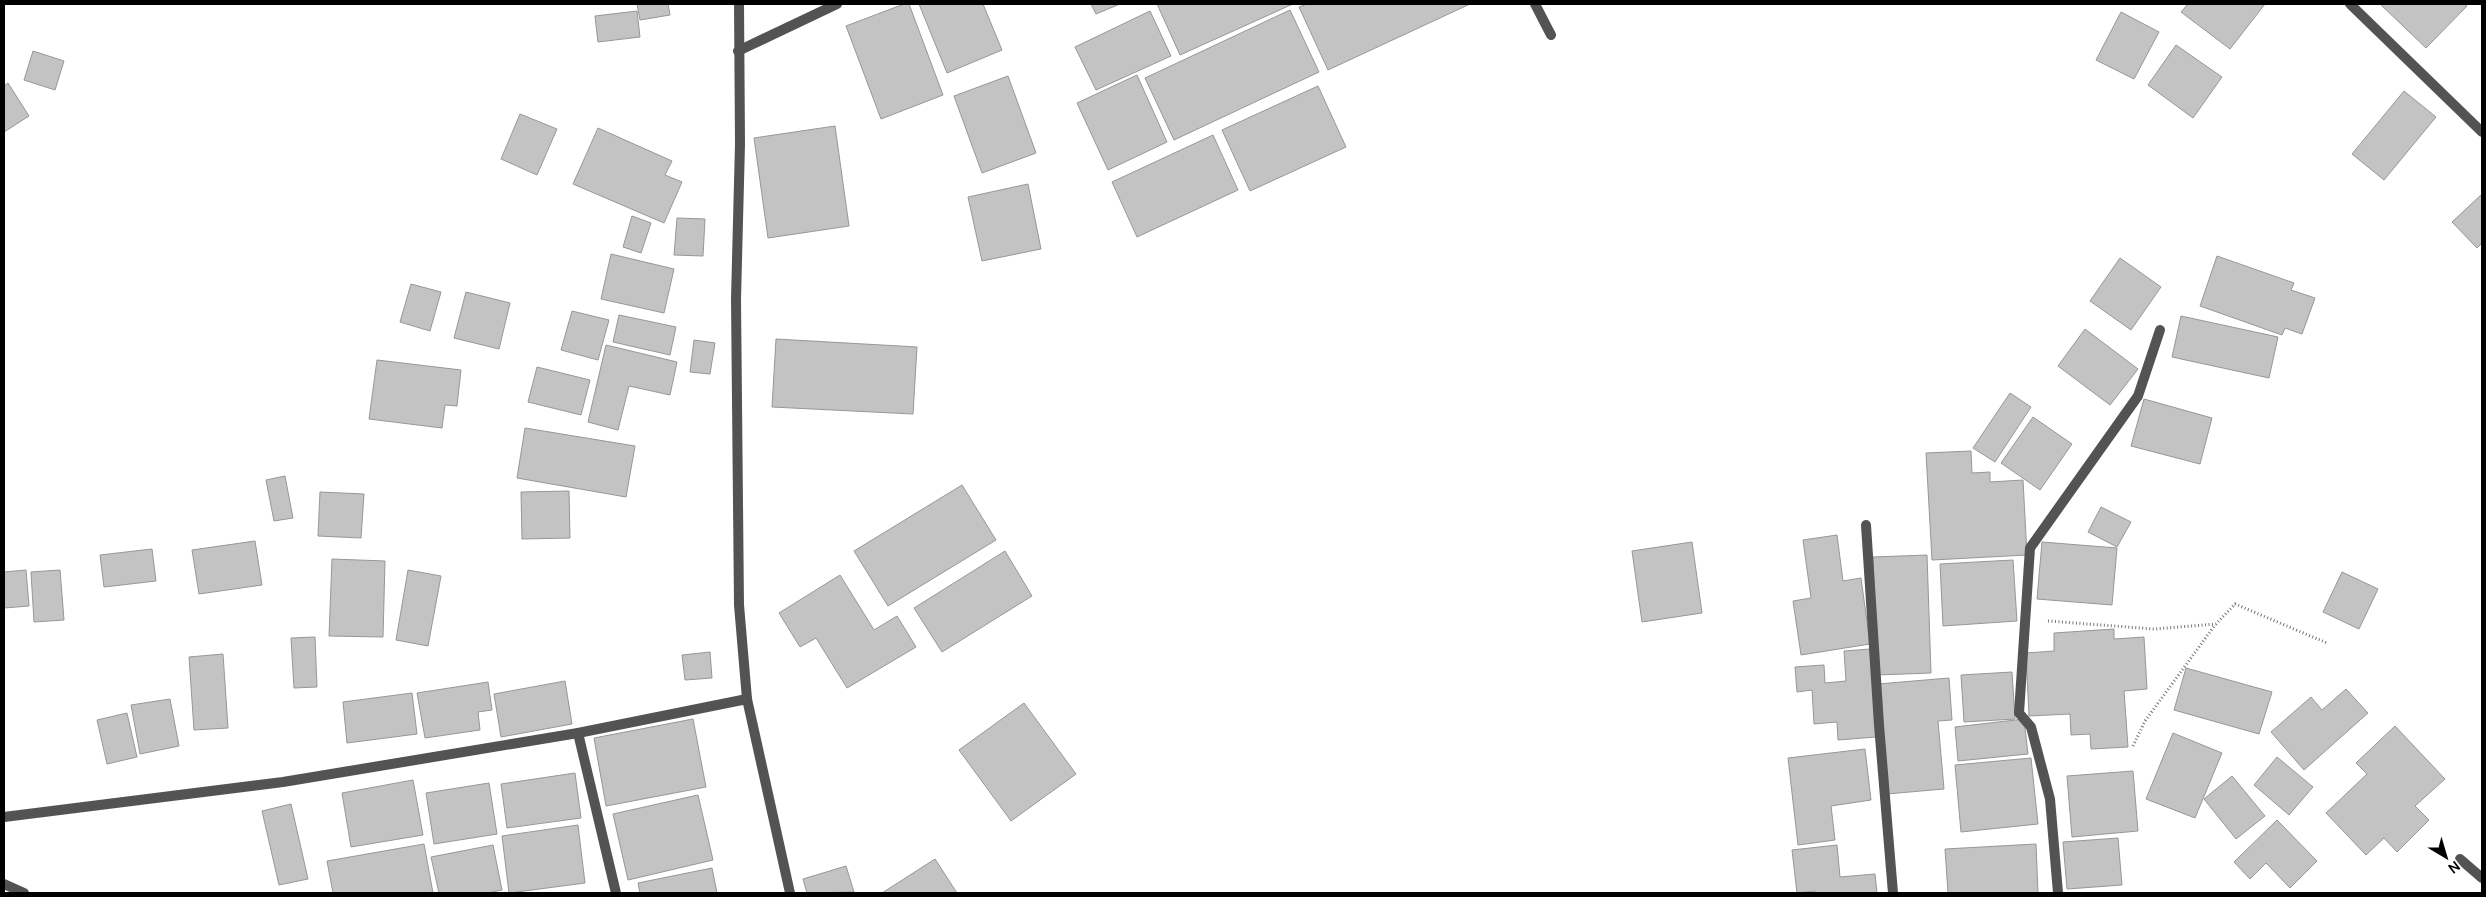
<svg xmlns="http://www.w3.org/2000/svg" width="2486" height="897" font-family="Manrope,sans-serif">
<rect width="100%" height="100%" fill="#fff"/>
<g fill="#c3c3c3" stroke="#979797">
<polygon points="637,4 668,4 670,15 640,20"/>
<polygon points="904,4 909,4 943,95 881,119 846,26"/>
<polygon points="919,4 983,4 1002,50 947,73"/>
<polygon points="1091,4 1120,4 1096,14"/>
<polygon points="1157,4 1293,4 1180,55"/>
<polygon points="1307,4 1470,4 1328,70 1299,7"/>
<polygon points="2188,4 2265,4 2230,49 2181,12"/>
<polygon points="2380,4 2464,4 2467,6 2426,48"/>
<polygon points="1290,10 1319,72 1174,140 1145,78"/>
<polygon points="637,11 640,37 598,42 595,16"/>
<polygon points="1150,11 1171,56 1096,90 1075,47"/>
<polygon points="2121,12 2159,32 2134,79 2096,60"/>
<polygon points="2176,45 2222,77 2193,118 2148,85"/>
<polygon points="33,51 64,61 55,90 24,80"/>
<polygon points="1137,75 1167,142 1108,170 1077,103"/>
<polygon points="1008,76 1036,153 982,173 954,96"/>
<polygon points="8,83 29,116 4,132 4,86"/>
<polygon points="1318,86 1346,147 1250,191 1222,130"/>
<polygon points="2404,91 2436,117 2384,180 2352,154"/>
<polygon points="520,114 557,129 537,175 501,159"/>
<polygon points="835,126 849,226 768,238 754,138"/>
<polygon points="598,128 672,161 665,175 682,182 664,223 573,184"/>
<polygon points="1213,135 1238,190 1137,237 1112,182"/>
<polygon points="1028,184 1041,249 982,261 968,197"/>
<polygon points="2482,194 2482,243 2477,248 2452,222"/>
<polygon points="632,216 651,223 641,253 623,247"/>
<polygon points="677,218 705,219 703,256 674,255"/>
<polygon points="611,254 674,269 664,313 601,299"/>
<polygon points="2217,256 2294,283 2291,290 2315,298 2302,334 2285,328 2282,335 2200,306"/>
<polygon points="2120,258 2161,287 2131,330 2090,301"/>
<polygon points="411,284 441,292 430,331 400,322"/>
<polygon points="466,292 510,303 499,349 454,338"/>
<polygon points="572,311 609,320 598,360 561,350"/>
<polygon points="619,315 676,327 670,355 613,342"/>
<polygon points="2181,316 2278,337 2269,378 2172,357"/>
<polygon points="2085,329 2138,369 2110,405 2058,366"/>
<polygon points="776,339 917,347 913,414 772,407"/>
<polygon points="694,340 715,343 710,374 690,372"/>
<polygon points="606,345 677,362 670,395 629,386 618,430 588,422"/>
<polygon points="377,360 461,370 457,406 445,405 442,428 369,419"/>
<polygon points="537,367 590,380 581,415 528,402"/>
<polygon points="2010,393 2031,407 1995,462 1973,448"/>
<polygon points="2144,399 2212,418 2200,464 2131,446"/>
<polygon points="2033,417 2072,444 2040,490 2001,463"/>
<polygon points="525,428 635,446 626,497 517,478"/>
<polygon points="1971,451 1972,473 1990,472 1990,482 2023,480 2027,555 1932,560 1926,453"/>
<polygon points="285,476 293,518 274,521 266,480"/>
<polygon points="962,485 996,540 888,606 854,551"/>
<polygon points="569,491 570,538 522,539 521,492"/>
<polygon points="320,492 364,494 361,538 318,536"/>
<polygon points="2101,507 2131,522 2117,547 2088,532"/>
<polygon points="1837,535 1843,581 1861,578 1870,644 1801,655 1793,601 1811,598 1803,540"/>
<polygon points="255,541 262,585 199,594 192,550"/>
<polygon points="1692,542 1702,613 1642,622 1632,551"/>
<polygon points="2042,542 2117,548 2112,605 2037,599"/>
<polygon points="152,549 156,581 104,587 100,555"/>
<polygon points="1005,551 1032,596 942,652 914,608"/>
<polygon points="1927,555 1931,673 1877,675 1873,557"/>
<polygon points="332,559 385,561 383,637 329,636"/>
<polygon points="2013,560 2017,621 1943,626 1940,564"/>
<polygon points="26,570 29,606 4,608 4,572"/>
<polygon points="60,570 64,620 34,622 31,572"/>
<polygon points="408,570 441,576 428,646 396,640"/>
<polygon points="2342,572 2378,589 2359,629 2323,612"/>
<polygon points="840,575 874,630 897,616 916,647 847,688 816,638 800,647 779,613"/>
<polygon points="2114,629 2114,639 2144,637 2147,689 2124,691 2128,747 2091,749 2090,734 2071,735 2070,714 2029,716 2026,653 2054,651 2054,633"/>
<polygon points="315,637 317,687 294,688 291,638"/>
<polygon points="1870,649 1876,737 1838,740 1837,722 1814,724 1812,690 1797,692 1795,667 1824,665 1825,683 1846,681 1844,651"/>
<polygon points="710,652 712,678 685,680 682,655"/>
<polygon points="223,654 228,728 194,730 189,657"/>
<polygon points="2186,668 2272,692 2259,734 2174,710"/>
<polygon points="2012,672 2015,719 1964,722 1961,675"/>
<polygon points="1949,678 1952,720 1938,721 1944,789 1887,794 1878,684"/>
<polygon points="565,681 572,724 501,737 494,694"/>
<polygon points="488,682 492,710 478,712 480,730 425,738 417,693"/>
<polygon points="2346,689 2368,713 2304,770 2271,732 2311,697 2322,710"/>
<polygon points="412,693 417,734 347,743 343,702"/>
<polygon points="170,699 179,746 140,754 131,705"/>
<polygon points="1024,703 1076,774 1011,821 959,750"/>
<polygon points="127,713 137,757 107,764 97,720"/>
<polygon points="693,719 706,787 606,806 594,738"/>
<polygon points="2024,719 2028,754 1958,761 1955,727"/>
<polygon points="2395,726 2445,779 2415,806 2429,820 2397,852 2384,838 2366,855 2326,813 2367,774 2356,763"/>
<polygon points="2173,733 2222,753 2195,818 2146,799"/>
<polygon points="1865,749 1871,800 1831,806 1835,840 1798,845 1788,758"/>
<polygon points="2277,757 2313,787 2289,815 2254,785"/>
<polygon points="2031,758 2038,824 1961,832 1955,765"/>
<polygon points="2133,771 2138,831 2072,837 2067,776"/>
<polygon points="575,773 581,818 507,828 501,784"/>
<polygon points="2232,776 2265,816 2236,839 2204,799"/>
<polygon points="413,780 423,835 351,847 342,793"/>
<polygon points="489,783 497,834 434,844 426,793"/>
<polygon points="698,795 713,860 628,880 613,814"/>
<polygon points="291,804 308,879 279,885 262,811"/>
<polygon points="2277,820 2317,861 2290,888 2266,863 2250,879 2234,862"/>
<polygon points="578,825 585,883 509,893 502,836"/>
<polygon points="2118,838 2122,885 2067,889 2063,842"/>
<polygon points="424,844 433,893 333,893 327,861"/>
<polygon points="2036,844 2038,893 1948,893 1945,849"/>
<polygon points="493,845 502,890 488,893 439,893 431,857"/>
<polygon points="1837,845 1840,877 1875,874 1877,893 1815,893 1815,891 1797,893 1792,850"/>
<polygon points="935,859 957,893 882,893"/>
<polygon points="846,866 854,892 807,893 803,879"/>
<polygon points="712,868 717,893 640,893 638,883"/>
</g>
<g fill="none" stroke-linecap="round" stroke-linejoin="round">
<g stroke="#757575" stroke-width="3" stroke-dasharray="1 2.5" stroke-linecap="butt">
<polyline points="2048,621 2154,629 2216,624 2235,604 2327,643"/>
<polyline points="2133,746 2145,721 2215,625"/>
</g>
<g stroke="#535353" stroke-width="10">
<polyline points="739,4 740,144 736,299 739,605 747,699 790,893"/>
<polyline points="1535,4 1551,35"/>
<polyline points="2350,4 2482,132"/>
<polyline points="738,51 837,4"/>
<polyline points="1866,525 1879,725 1893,893"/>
<polyline points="578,733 616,893"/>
<polyline points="4,817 283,782 578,733 747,699"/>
<polyline points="2460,859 2482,878"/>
<polyline points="4,884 24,893"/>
<polyline points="2058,893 2050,799 2031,727 2019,713 2030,548 2138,396 2160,330"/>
</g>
</g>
<rect width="2486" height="897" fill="none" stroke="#000000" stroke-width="10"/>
<g transform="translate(2446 857) rotate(142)" stroke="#ffffff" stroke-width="4" paint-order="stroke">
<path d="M0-4L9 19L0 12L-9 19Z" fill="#000000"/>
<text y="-8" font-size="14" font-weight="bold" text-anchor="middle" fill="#000000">N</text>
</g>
</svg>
